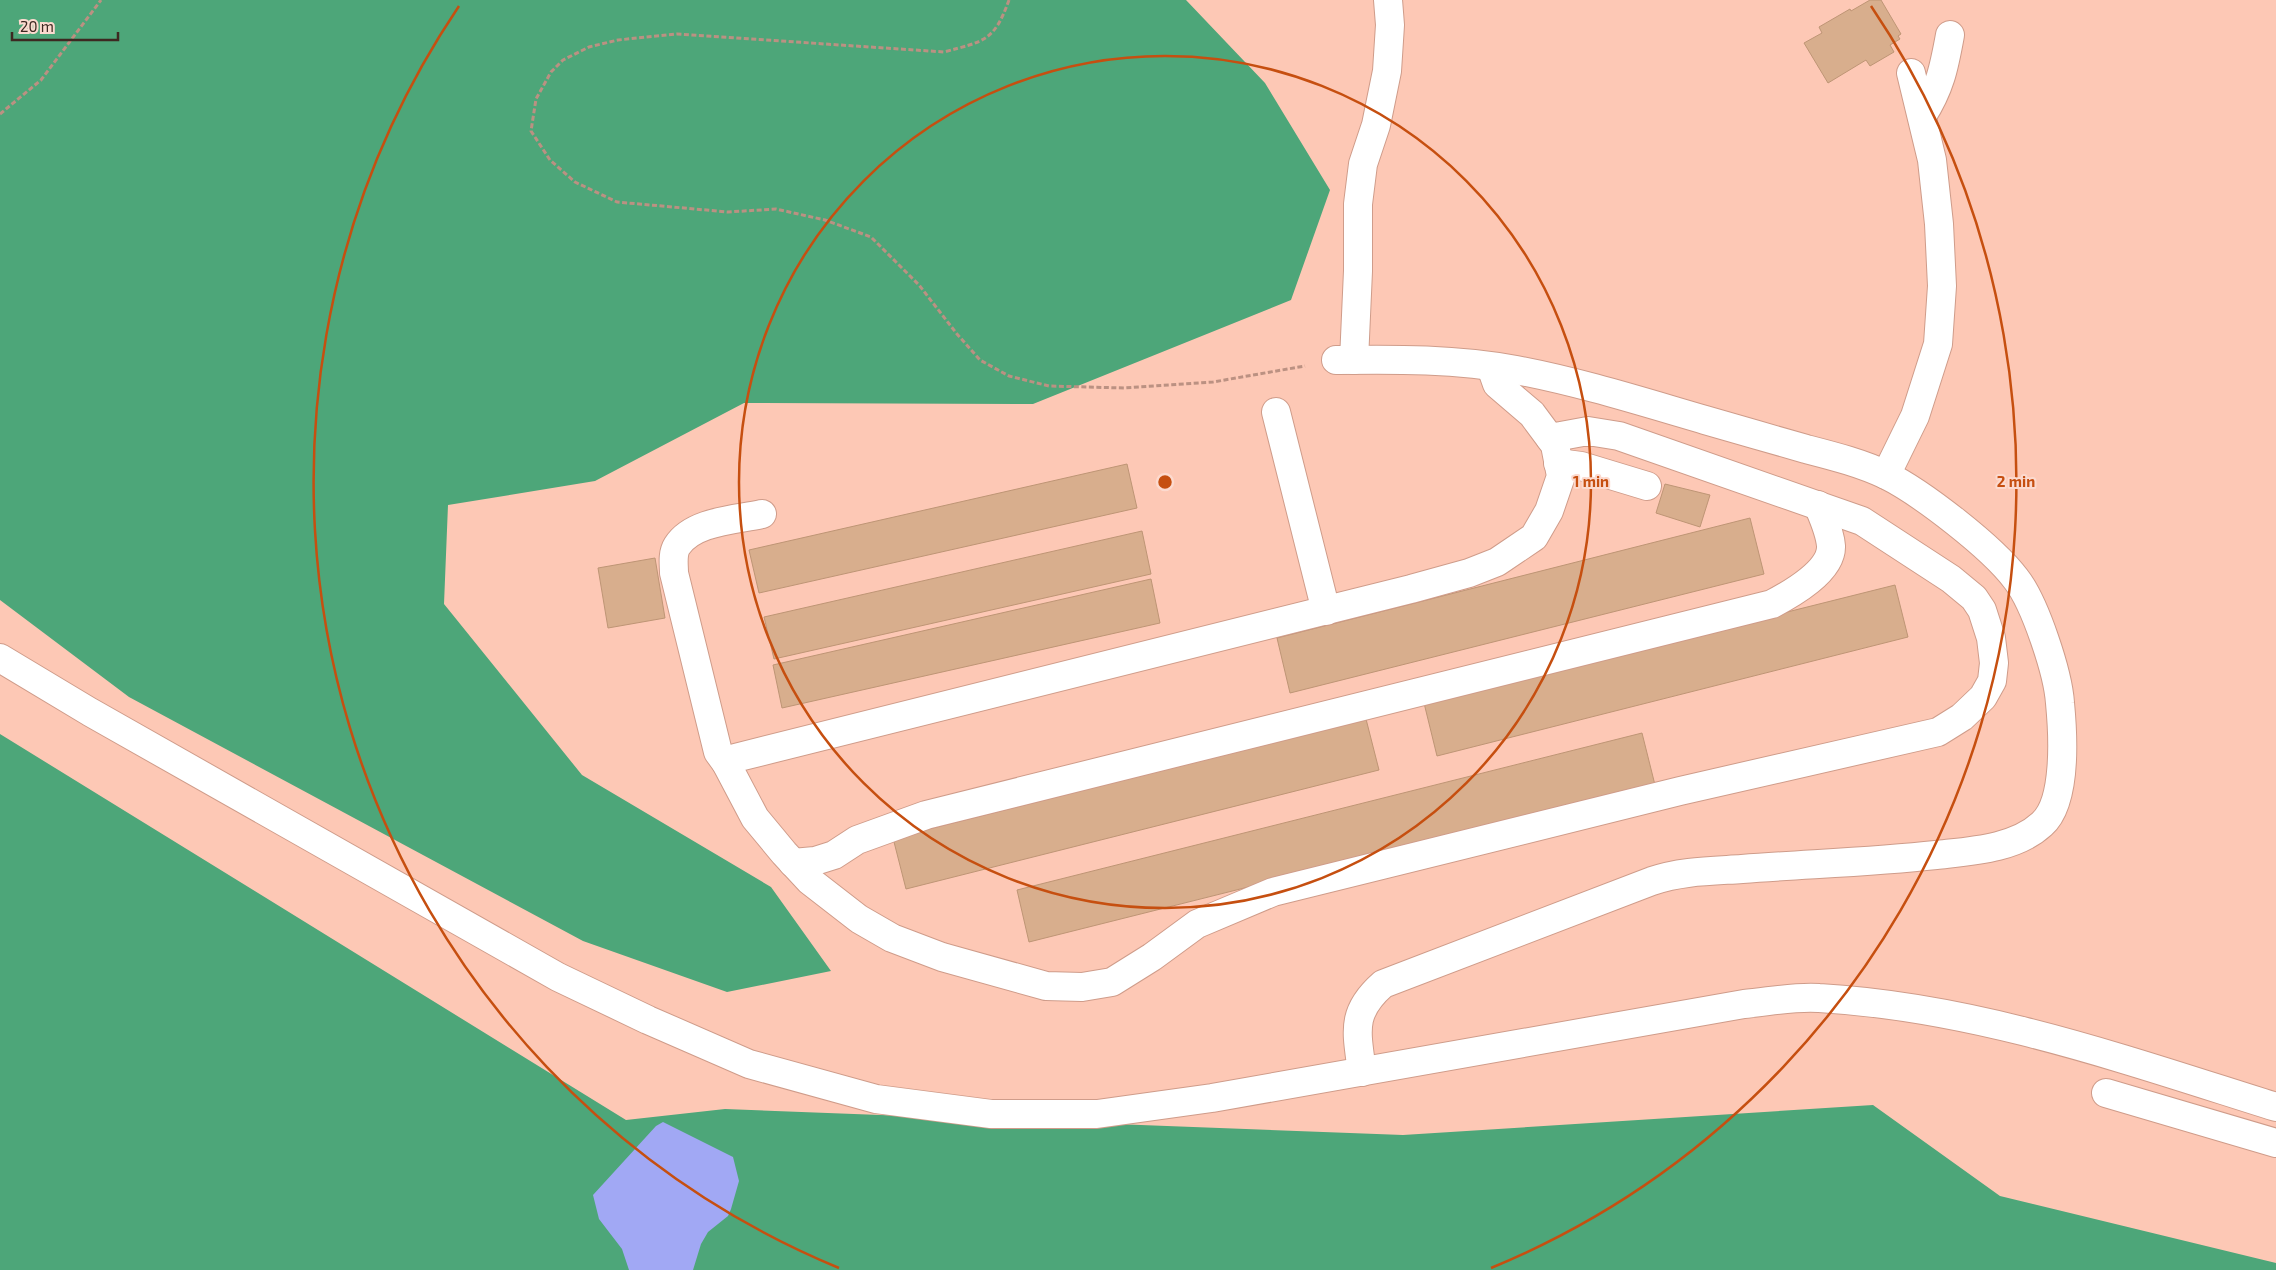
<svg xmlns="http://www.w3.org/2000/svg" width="2276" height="1270" font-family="'Exo 2',sans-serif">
<rect width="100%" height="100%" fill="#fdc8b5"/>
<g fill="#4da679">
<polygon points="0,0 1186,0 1265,83 1330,190 1291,300 1033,404 744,403 595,481 448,505 444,604 582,775 771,887 831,971 727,992 583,941 129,697 0,600"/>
<polygon points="0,734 626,1120 725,1109 1403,1135 1873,1105 2000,1196 2276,1263 2276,1270 0,1270"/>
</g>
<polygon fill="#a1a8f4" points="663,1122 733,1157 739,1181 731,1209 728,1216 708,1232 701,1244 693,1270 629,1270 622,1249 599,1219 593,1195 656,1126"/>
<g fill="#d8ae8d" stroke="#be9575">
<polygon points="1870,0 1881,0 1901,34 1898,36 1900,39 1890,45 1894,52 1870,66 1866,60 1828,83 1804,43 1822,33 1819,27 1850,9 1851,11"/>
<polygon points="1127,464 1137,508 759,593 749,550"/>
<polygon points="1665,484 1710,495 1700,527 1656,513"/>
<polygon points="1750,518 1764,574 1290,693 1277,638"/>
<polygon points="1142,531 1151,574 774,659 764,617"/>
<polygon points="655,558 665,618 608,628 598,568"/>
<polygon points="1151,579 1160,623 782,708 773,665"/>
<polygon points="1895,585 1908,637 1437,756 1424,703"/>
<polygon points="1366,719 1379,770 906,889 893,838"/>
<polygon points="1642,733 1655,785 1029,942 1017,890"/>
</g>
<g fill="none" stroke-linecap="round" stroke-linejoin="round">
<g stroke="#cf9c8a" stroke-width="30">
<g id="minor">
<path d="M1922 116C1940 88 1944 68 1950 35"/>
<path d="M1336 360C1396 359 1457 359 1516 370 1580 382 1643 402 1705 420 1739 430 1772 439 1806 449 1833 456 1861 463 1886 475 1922 493 1992 547 2016 579 2035 603 2058 673 2060 703 2063 734 2067 802 2042 824 2015 849 1971 851 1936 855 1872 862 1807 864 1742 869 1711 871 1681 871 1652 881L1383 984C1350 1013 1357 1032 1362 1072"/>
<polyline points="1354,360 1358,271 1358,204 1363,164 1376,125 1387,71 1390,25 1388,0"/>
<polyline points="1276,412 1326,611"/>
<polyline points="1558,463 1581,466 1647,486"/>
<polyline points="1886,475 1915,416 1938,344 1942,286 1939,224 1932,160 1911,73"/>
<path d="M762 514C735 520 693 521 677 546 672 554 674 565 674 573L718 752 726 763 755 818 784 853 810 881 859 919 892 938 942 957 1046 986 1082 987 1112 982 1152 957 1197 924 1273 892 1680 791 1938 732 1962 717 1983 697 1992 681 1994 663 1991 638 1982 610 1974 598 1951 579 1862 521 1619 436 1588 431 1550 438"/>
<path d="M0 658 90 712 558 977 648 1020 749 1064 876 1099 991 1114H1097L1212 1098 1744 1004C1768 1002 1795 996 1819 998 1977 1007 2126 1060 2276 1107"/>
<polyline points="726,763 735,758 1411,589 1469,573 1497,562 1534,537 1549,511 1561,476 1555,445 1532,414 1497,384 1491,367"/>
<path d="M793 863 815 861 834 855 857 840 926 815 1772 604C1791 594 1832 571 1831 546 1830 532 1823 517 1818 505"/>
<polyline points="2106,1093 2276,1143"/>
</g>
</g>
<g stroke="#bb9182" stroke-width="3" stroke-dasharray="5 2.5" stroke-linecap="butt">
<path d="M1009 0C994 42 984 41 944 52L677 34 618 40 589 47 563 60 551 72 536 99 531 131 550 160 575 182 617 202 728 212 776 209 825 220 871 237 919 285 957 334 980 360 1009 376 1049 386 1124 388 1213 382 1305 366"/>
<polyline points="0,114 41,80 101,0"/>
</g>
<use href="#minor" stroke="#fff" stroke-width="28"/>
</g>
<g fill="none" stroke="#c64f10" stroke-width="2.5">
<circle cx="1165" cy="482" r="426"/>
<path d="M839 1268A851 851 0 0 1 459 6M1871 6A851 851 0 0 1 1491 1268"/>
</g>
<circle cx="1165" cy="482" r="8" fill="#c64f10" stroke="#fcdacf" stroke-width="2.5"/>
<g font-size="15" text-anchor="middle" font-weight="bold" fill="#c64f10" stroke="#fcdacf" stroke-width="4" stroke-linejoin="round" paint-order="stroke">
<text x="1591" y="487">1 min</text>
<text x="2016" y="487">2 min</text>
</g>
<path d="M12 32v8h106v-8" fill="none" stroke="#3d2821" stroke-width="2.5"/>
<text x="20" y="32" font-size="15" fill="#3d2821" stroke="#fcdacf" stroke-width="4" paint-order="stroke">20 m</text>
</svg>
